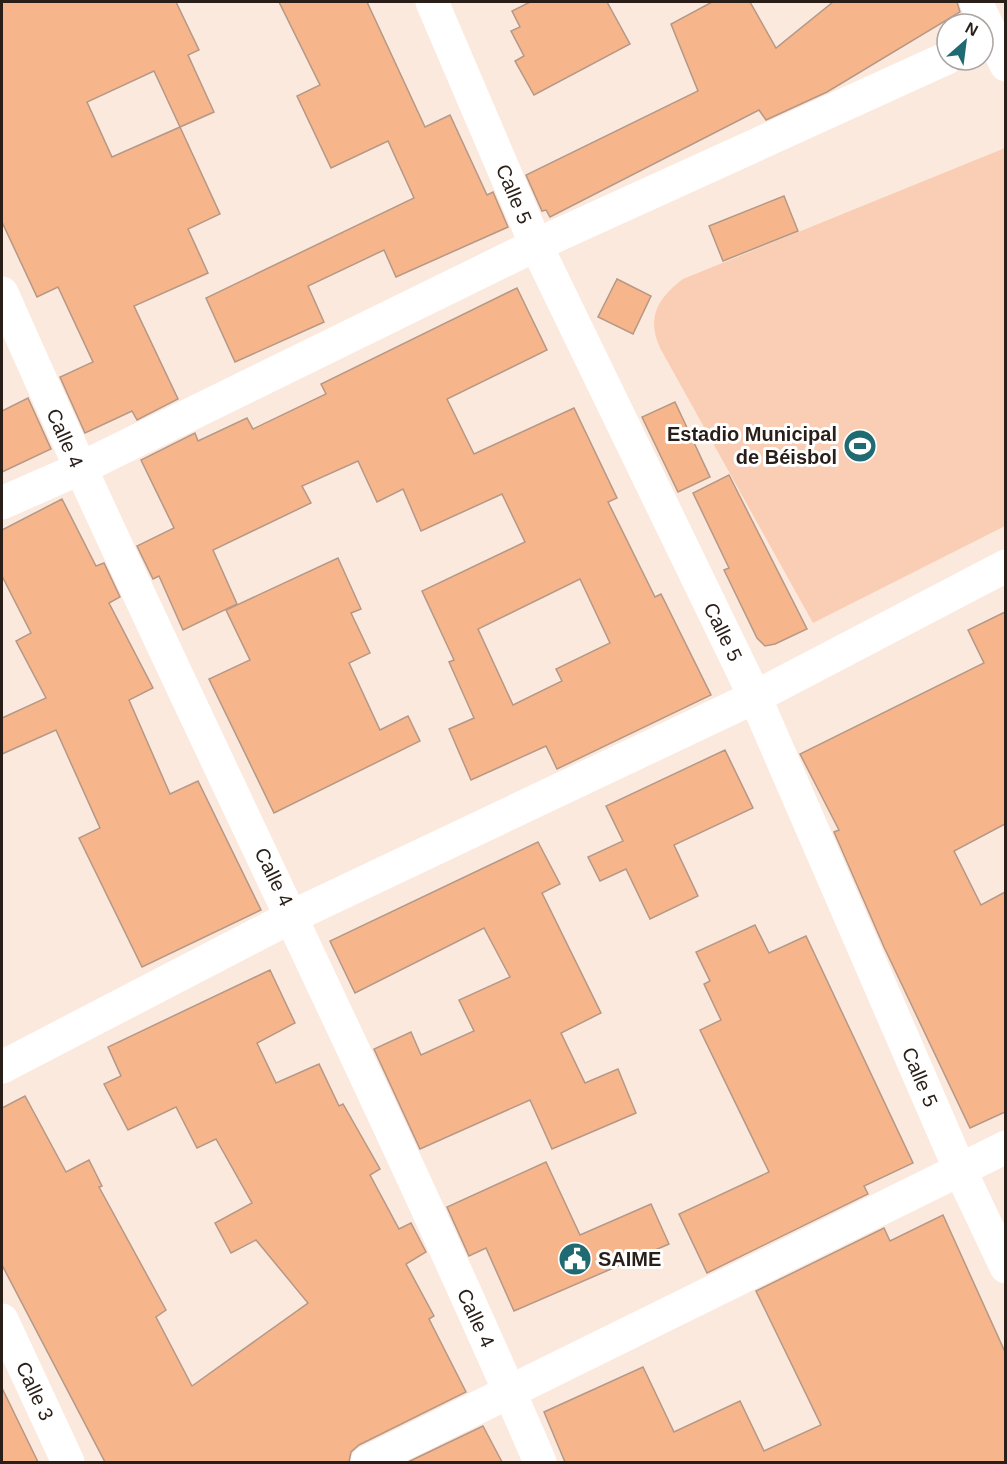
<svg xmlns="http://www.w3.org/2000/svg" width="1007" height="1464" font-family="Arial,sans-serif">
<rect width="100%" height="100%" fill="#fce9dd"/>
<path fill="#f9ceb4" d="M1005 148V526L813 623 660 348C646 317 658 298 683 279Z"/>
<g fill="#f7b58c" stroke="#b59886" stroke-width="1.5" fill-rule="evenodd">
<path d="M2 2H176L199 50 188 55 214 112 180 127 220 214 188 229 208 273 134 306 178 399 137 420 132 411 85 433 60 377 93 362 58 287 37 297 2 222ZM154 71 180 127 112 157 87 102Z"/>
<polygon points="279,2 367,2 425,127 450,115 487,195 493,192 508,227 396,277 384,250 308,286 324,322 235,362 206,298 414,198 388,141 331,168 297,96 320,85"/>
<polygon points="530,2 607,2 630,44 534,95 515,61 524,56 511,31 520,27 512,11"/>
<polygon points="712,2 750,2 776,48 833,2 957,2 960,12 827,92 766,120 759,110 550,217 546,210 542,211 526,175 698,91 671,24"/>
<polygon points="784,196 798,231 723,261 709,226"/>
<polygon points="617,279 651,296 633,334 598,317"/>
<path d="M517 288 547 350 447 399 474 454 574 408 617 498 608 502 655 597 661 594 711 695 557 769 546 746 471 780 449 729 474 718 449 662 454 660 422 591 525 542 502 494 421 531 403 489 377 502 358 461 302 486 311 503 213 550 237 604 183 630 159 576 153 579 137 546 174 528 141 460 195 433 198 441 247 418 253 429 326 394 321 384ZM580 579 610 643 556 669 562 681 513 705 478 629Z"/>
<polygon points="28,398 51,449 2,472 2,411"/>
<polygon points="675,402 710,477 678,492 642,417"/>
<polygon points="729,475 807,629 775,644 765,646 757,638 724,570 729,568 693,493"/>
<polygon points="62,499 96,566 104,563 120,597 109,603 153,688 129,700 170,794 198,781 261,910 142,967 79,838 100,828 56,730 2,754 2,718 46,698 16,641 31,633 2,576 2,530"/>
<polygon points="338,558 361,609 351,613 370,653 349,663 380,730 408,716 420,741 274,813 209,679 250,660 226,610"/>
<polygon points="1005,612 1005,824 954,851 981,905 1005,892 1005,1112 970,1128 884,947 834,832 839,830 800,754 984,663 968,630"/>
<polygon points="725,750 753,808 674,845 698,896 650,919 626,869 600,881 588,857 623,841 606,806"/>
<polygon points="538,842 560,884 542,893 601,1013 561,1033 585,1083 618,1069 636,1113 552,1149 530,1100 420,1149 374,1049 411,1032 421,1055 474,1031 459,1000 510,977 484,928 355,993 330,941"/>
<polygon points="755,925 769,953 806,936 913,1163 864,1186 868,1194 707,1273 679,1214 769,1172 700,1030 721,1020 704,984 710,981 696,952"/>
<polygon points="270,970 295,1023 257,1043 276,1083 319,1064 339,1106 343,1104 380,1169 370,1175 399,1229 411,1223 426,1252 406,1264 434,1316 429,1319 466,1392 359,1445 351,1452 349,1462 105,1462 2,1265 2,1108 25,1096 66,1172 89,1160 102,1186 99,1187 166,1310 156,1317 192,1386 308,1303 256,1240 231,1253 215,1223 252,1203 216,1139 197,1148 176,1107 128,1130 104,1084 121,1076 108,1047"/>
<polygon points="546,1162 580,1235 651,1204 669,1244 514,1311 486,1248 469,1256 447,1207"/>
<polygon points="943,1215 1005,1352 1005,1462 565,1462 544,1412 643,1367 674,1432 740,1401 764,1451 821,1425 756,1291 884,1228 890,1241"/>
<polygon points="2,1388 38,1462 2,1462"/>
<polygon points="483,1426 502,1462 408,1462"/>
</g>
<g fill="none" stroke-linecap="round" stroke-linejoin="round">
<g stroke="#fff" stroke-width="33">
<polyline points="432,2 536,245 755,697 960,1170 1006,1267"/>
<polyline points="976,2 1006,65"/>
<path d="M2 293C175 686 370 1068 540 1462"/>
<polyline points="2,503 79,469 536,245 947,58"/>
<polyline points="2,1067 293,916 755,697 1006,566"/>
<polyline points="2,1320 68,1462"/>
<polyline points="367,1462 1006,1147"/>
</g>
</g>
<defs>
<g id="stadium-disc" transform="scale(1.725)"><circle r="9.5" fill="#1f6b71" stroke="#fff"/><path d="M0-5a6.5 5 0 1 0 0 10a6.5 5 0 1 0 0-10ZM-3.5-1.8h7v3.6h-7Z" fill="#fff"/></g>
<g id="civic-disc" transform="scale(1.725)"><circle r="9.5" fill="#1f6b71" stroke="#fff"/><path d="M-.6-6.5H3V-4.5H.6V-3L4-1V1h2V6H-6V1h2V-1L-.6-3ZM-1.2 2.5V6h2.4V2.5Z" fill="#fff"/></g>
</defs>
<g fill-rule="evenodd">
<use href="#stadium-disc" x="860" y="446"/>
<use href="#civic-disc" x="575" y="1259"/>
</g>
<g text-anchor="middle" stroke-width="6" stroke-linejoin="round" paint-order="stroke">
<g font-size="20" fill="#2a1f18" stroke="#fff">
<text transform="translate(514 194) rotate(67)" y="7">Calle 5</text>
<text transform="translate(65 438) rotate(66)" y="7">Calle 4</text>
<text transform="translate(723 632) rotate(64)" y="7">Calle 5</text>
<text transform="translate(274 877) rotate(64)" y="7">Calle 4</text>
<text transform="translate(920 1077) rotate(67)" y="7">Calle 5</text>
<text transform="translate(476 1318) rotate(65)" y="7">Calle 4</text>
<text transform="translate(35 1391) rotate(65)" y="7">Calle 3</text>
</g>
<g font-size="20" font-weight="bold" fill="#2a1f18" stroke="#fff" text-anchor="end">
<text x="837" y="441">Estadio Municipal<tspan x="837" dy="23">de Béisbol</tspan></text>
<text x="598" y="1266" text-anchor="start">SAIME</text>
</g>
</g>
<rect width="1007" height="1464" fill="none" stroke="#2a1f18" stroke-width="6"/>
<g transform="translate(965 42) rotate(28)"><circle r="28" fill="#ffffff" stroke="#aaa5a3" stroke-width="1.5"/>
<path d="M0-4.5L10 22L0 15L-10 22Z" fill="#1f6b71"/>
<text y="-9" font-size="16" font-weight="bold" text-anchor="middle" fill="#2a1f18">N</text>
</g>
</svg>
